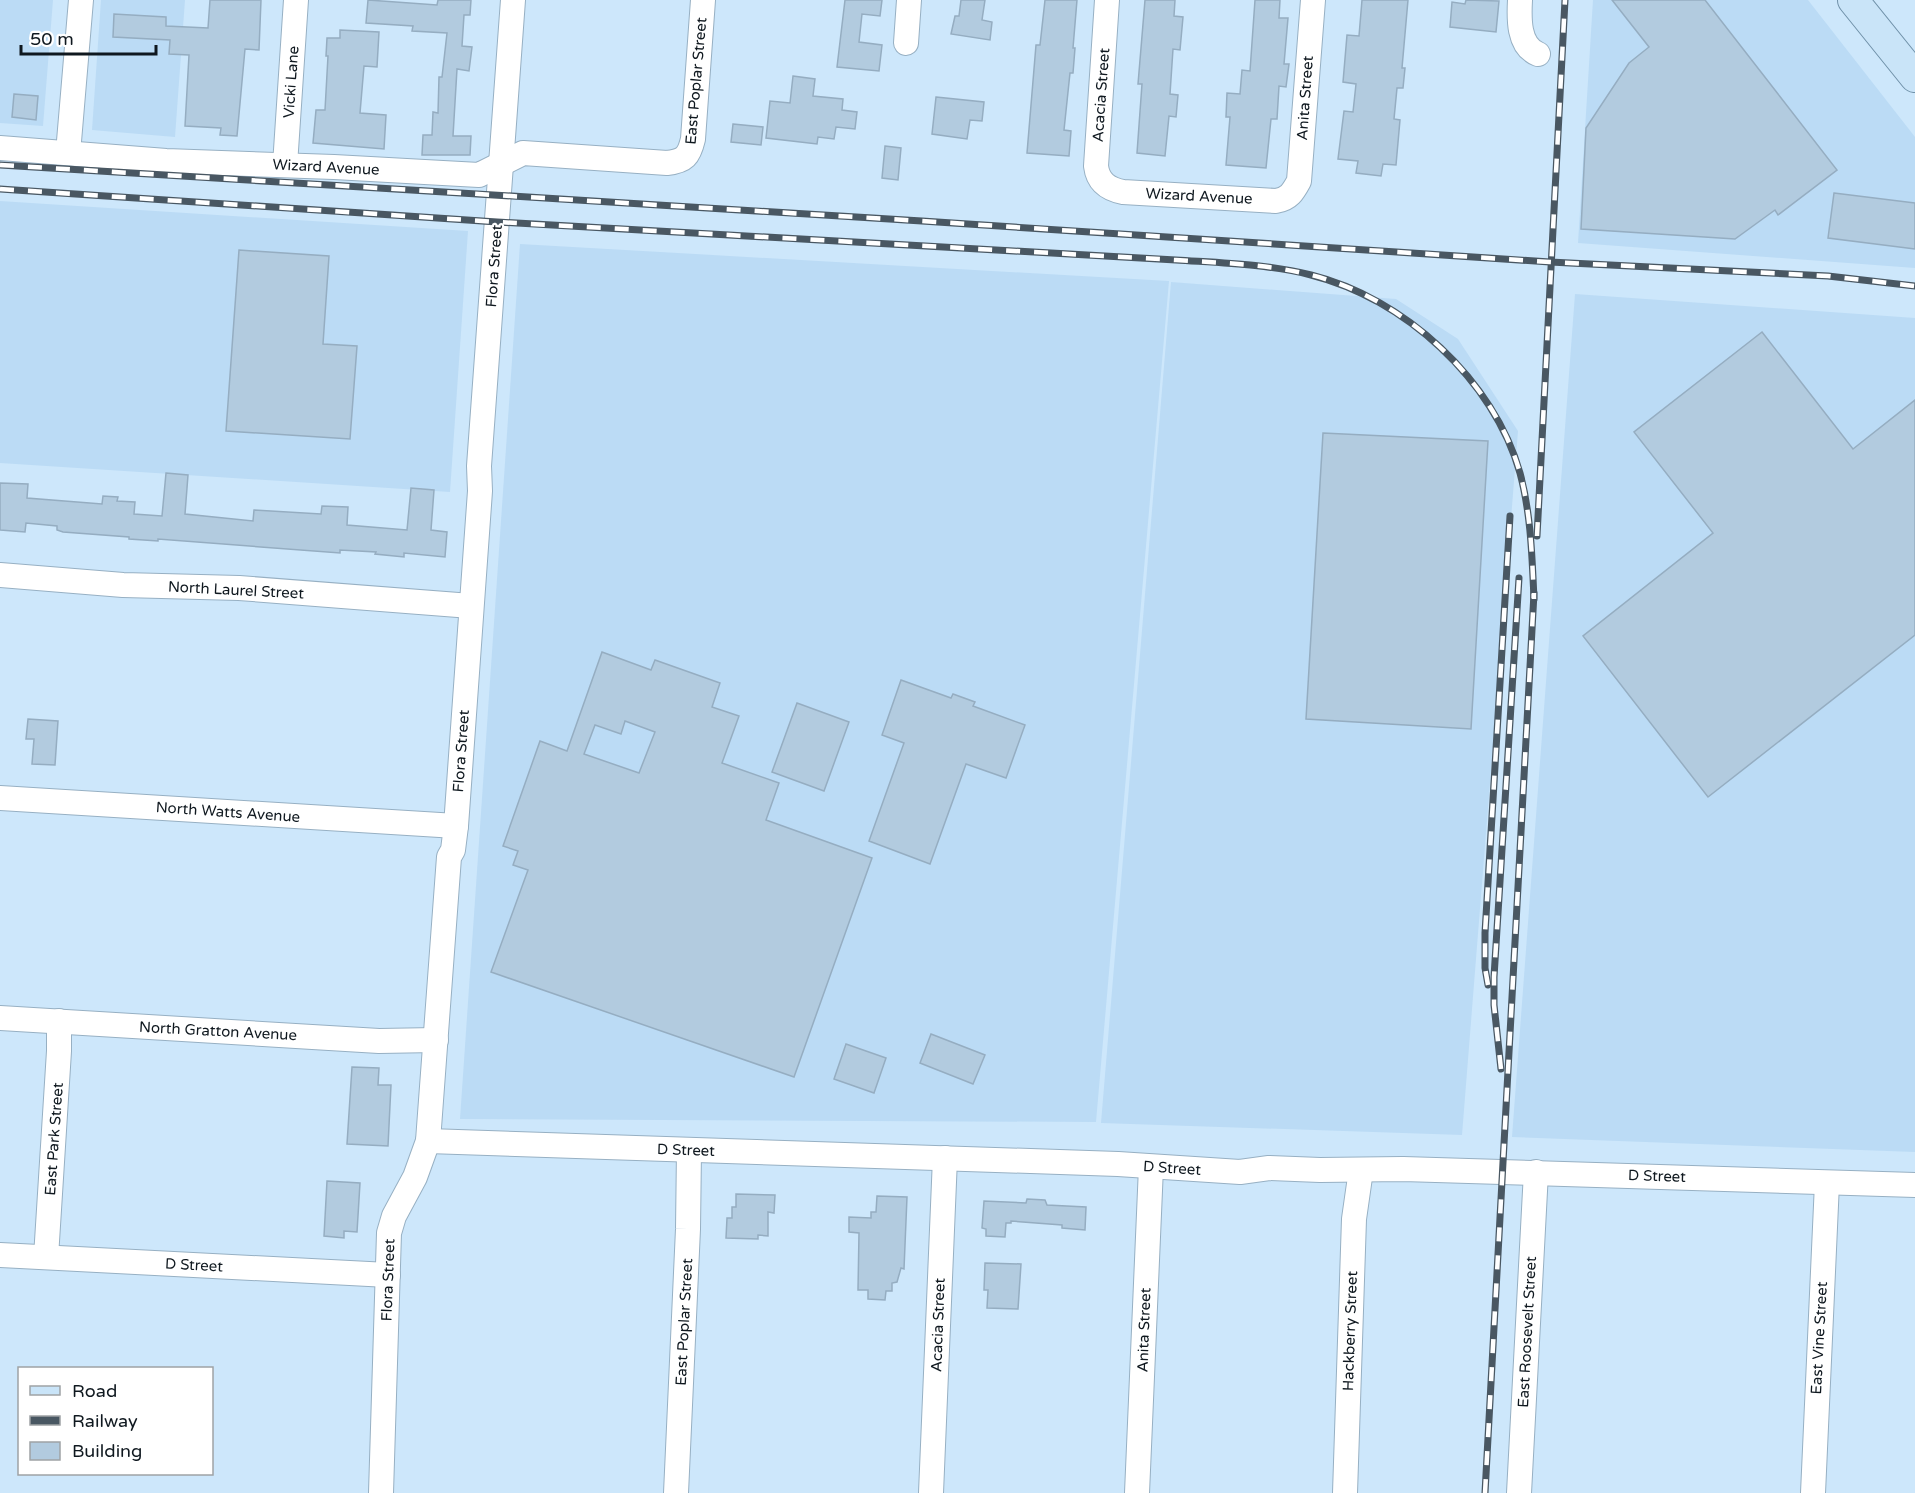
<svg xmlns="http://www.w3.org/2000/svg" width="1915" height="1493" viewBox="0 0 1915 1493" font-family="'Varela Round',sans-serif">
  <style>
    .built { fill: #bbdbf5 }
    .building { fill: #b2cbdf; stroke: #95adc1; stroke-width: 1.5; fill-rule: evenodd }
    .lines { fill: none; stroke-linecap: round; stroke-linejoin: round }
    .minor-casing { stroke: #97b0c3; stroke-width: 26 }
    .major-casing { stroke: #7091a9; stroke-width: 32 }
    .minor { stroke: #fff; stroke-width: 24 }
    .major { stroke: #c9e4f8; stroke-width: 30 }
    .rail-casing { stroke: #495762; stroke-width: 7 }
    .rail { stroke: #fff; stroke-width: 4.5; stroke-dasharray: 14; stroke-linecap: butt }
    .labels { text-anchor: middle; stroke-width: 4.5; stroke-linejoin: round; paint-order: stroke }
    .street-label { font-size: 15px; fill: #0f181f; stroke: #fff }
  </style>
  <rect width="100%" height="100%" fill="#cde7fb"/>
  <g class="built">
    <path d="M0,0H53L43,126L0,123Z"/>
    <path d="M101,0H185L175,137L92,130Z"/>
    <path d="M1593,0H1808L1915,137V268L1578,243Z"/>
    <path d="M0,201L468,231L450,492L0,463Z"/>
    <path d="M520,244L1169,281L1096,1122L460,1119Z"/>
    <path d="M1171,282L1396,299L1458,339L1518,431L1462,1135L1101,1123Z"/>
    <path d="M1575,294L1915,318V1152L1512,1137Z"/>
  </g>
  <g class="building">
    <path d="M210,0H261L259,50L245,49L237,136L220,135L221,128L185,126L189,55L169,54L170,40L113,37L114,14L166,17V26L208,28Z"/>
    <path d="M368,0L437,5L438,0H471L470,15H464L462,46L472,47L469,71L457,69L453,136H471L470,155H422L423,135H432L433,112L438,113L439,77H442L447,33L412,31L413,26L366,23Z"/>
    <path d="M845,0H882L880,16L862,14L859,42L882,45L879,71L837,67Z"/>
    <path d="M961,0H985L982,20L992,22L990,40L951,34L955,16H959Z"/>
    <path d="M1045,0H1077L1073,48H1075L1073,73H1070L1064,130L1071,131L1069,156L1027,153L1036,45H1040Z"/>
    <path d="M1145,0H1175L1174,16L1183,17L1180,50L1173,49L1170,94L1178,95L1176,117L1169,116L1165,156L1137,153L1142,84H1138Z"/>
    <path d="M1255,0H1280L1279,18H1288L1284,64H1289L1286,87L1279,86L1277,119H1271L1266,168L1226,165L1230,117H1226L1227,93L1240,94L1242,70L1250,71Z"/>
    <path d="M1362,0H1408L1402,68H1405L1403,88H1397L1394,119L1400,120L1396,165L1383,164L1381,176L1356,173L1358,161L1338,159L1344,111L1353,112L1356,84L1343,82L1347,35L1359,36Z"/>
    <path d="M1466,0L1499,1L1496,32L1450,27L1452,2L1465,4Z"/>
    <path d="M1612,0H1705L1837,170L1778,215L1775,210L1735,239L1581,229L1586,128L1629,63L1649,47Z"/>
    <path d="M340,30L379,32L377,67L364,66L360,113L386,115L384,149L313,143L316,110H325L328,56H326L327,38H340Z"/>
    <path d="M793,76L815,79L813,96L843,99L842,110L857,112L855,129L836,127L834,139L818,137L817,144L766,138L770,101L790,103Z"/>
    <path d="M14,94L38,96L36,120L12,117Z"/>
    <path d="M936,97L984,102L982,121L970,120L967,139L932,134Z"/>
    <path d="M733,124L763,127L761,145L731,142Z"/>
    <path d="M885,146L901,148L898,180L882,178Z"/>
    <path d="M1834,193L1915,203V249L1828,238Z"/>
    <path d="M239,250L329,256L323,344L357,346L350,439L226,431Z"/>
    <path d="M1762,332L1853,449L1915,400V635L1708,797L1583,636L1713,533L1634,432Z"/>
    <path d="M1323,433L1488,441L1471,729L1306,719Z"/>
    <path d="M166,473L188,475L185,514L253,521L254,510L321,514L322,506L348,507L347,525L407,530L411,488L434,490L431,530L447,532L445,557L404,553V557L375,554L376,552L340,550V553L158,539V541L129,539V537L63,532L57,530V526L26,523L25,532L0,530V483L28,484L27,498L102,504L103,496L118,497L117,501L135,502L134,514L162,516Z"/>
    <path d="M602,652L651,670L655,660L720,683L712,707L739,716L722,763L779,783L766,820L872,858L794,1077L491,972L528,870L513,865L518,851L503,846L540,741L567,751ZM625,721L655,732L639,773L584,754L595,725L621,734Z"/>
    <path d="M901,680L951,698L953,694L975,702L973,706L1025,725L1006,778L966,764L930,864L869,841L904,743L882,735Z"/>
    <path d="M797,703L849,722L824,791L772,772Z"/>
    <path d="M28,719L58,721L55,765L32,764L34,739H26Z"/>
    <path d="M931,1034L985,1055L973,1084L920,1063Z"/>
    <path d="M846,1044L886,1058L874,1093L834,1079Z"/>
    <path d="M352,1067L379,1068L378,1085H391L388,1146L347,1144Z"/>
    <path d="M327,1181L360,1183L357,1232L344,1231V1238L324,1236Z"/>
    <path d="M736,1194L775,1195L774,1213L768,1212V1236L758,1235V1239L726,1238L727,1218H732V1207H736Z"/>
    <path d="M877,1196L907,1197L904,1269L901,1268L897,1282L892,1283V1291H886L885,1300L868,1299V1290H858L859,1233L849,1232V1217L871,1218V1212H876Z"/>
    <path d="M1027,1199L1045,1200L1047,1205L1086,1207L1085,1230L1062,1228V1225L1011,1221V1223H1006L1005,1237L986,1236V1229L982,1228L984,1201L1026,1203Z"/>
    <path d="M985,1263L1021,1264L1018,1309L987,1308L988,1290H984Z"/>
  </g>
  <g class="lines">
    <defs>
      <g id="minor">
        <path d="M1107,0L1096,166C1098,182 1108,189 1123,192L1276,201C1289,199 1293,192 1299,181L1313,0"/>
        <path d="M1520,0C1519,18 1518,46 1538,54"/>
        <path d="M906,43L909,0"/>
        <path d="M0,148L166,161L334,167L479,175L523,153L667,163C685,161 689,156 693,139L703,0"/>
        <path d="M68,153L81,0"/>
        <path d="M285,165L296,0"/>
        <path d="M0,575L123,585L239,588L471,606"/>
        <path d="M0,798L456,826"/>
        <path d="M0,1018L379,1041L436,1040"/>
        <path d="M428,1141L1118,1164L1240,1172L1269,1168L1320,1170L1403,1169L1915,1185"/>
        <path d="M0,1255L388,1275"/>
        <path d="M46,1257L59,1051V1021"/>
        <path d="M381,1493L389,1233L394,1216L415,1177L428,1141L449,857L453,850L456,826L480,491L479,466L513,0"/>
        <path d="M676,1493L688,1229L689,1150"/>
        <path d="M931,1493L945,1158"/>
        <path d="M1137,1493L1151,1167"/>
        <path d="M1345,1493L1354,1219L1361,1170"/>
        <path d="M1519,1493L1536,1172"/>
        <path d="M1813,1493L1827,1183"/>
      </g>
      <path id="major" d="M1853,0L1915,77"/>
    </defs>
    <use href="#minor" class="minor-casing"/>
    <use href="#major" class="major-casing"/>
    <use href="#minor" class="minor"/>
    <use href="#major" class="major"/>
    <defs>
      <g id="rail">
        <path d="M0,165L922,221L1550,262L1828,276L1915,286"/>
        <path d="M0,189L497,222L1176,260C1222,263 1267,264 1311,275C1404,298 1494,380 1520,473C1531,514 1532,557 1534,599"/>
        <path d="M1537,536L1565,0"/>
        <path d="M1488,985L1485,968V933L1510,516"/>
        <path d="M1501,1069L1494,1005V977L1519,578"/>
        <path d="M1485,1493L1534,593"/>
      </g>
    </defs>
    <use href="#rail" class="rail-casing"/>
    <use href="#rail" class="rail"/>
  </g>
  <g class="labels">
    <g class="street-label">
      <text transform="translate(696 81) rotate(-85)" y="5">East Poplar Street</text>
      <text transform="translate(291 82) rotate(-86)" y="5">Vicki Lane</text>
      <text transform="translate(1101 95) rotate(-86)" y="5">Acacia Street</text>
      <text transform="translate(1305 98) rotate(-86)" y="5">Anita Street</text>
      <text transform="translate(326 167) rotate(3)" y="5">Wizard Avenue</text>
      <text transform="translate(1199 196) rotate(3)" y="5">Wizard Avenue</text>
      <text transform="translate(494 266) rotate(-86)" y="5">Flora Street</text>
      <text transform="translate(236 590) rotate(3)" y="5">North Laurel Street</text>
      <text transform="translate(461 751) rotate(-86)" y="5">Flora Street</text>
      <text transform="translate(228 812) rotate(4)" y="5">North Watts Avenue</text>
      <text transform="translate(218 1031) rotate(3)" y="5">North Gratton Avenue</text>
      <text transform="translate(54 1139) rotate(-86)" y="5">East Park Street</text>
      <text transform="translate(686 1150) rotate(2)" y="5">D Street</text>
      <text transform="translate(1172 1168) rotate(4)" y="5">D Street</text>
      <text transform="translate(1657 1176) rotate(2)" y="5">D Street</text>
      <text transform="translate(194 1265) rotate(3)" y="5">D Street</text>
      <text transform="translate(388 1280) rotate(-88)" y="5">Flora Street</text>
      <text transform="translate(684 1322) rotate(-87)" y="5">East Poplar Street</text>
      <text transform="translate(938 1325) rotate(-88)" y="5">Acacia Street</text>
      <text transform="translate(1144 1330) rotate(-88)" y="5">Anita Street</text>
      <text transform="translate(1350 1331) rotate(-88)" y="5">Hackberry Street</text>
      <text transform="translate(1527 1332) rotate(-87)" y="5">East Roosevelt Street</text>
      <text transform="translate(1819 1338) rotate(-87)" y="5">East Vine Street</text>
    </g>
  </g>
  <rect x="18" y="1367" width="195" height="108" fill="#ffffff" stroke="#9fa3a5" stroke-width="1.5"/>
  <rect x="30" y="1386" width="30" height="9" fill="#c9e4f8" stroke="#9fa3a5" stroke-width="1.5"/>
  <text x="72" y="1397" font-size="18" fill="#0f181f">Road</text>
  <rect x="30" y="1416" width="30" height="9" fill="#495762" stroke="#9fa3a5" stroke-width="1.5"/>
  <text x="72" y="1427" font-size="18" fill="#0f181f">Railway</text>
  <rect x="30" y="1442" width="30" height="18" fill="#b2cbdf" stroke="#9fa3a5" stroke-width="1.5"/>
  <text x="72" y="1457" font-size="18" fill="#0f181f">Building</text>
  <path d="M21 45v9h135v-9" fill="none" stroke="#0f181f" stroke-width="3"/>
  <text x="30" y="45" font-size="18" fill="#0f181f" stroke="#ffffff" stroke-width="4.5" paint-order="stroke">50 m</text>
</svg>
